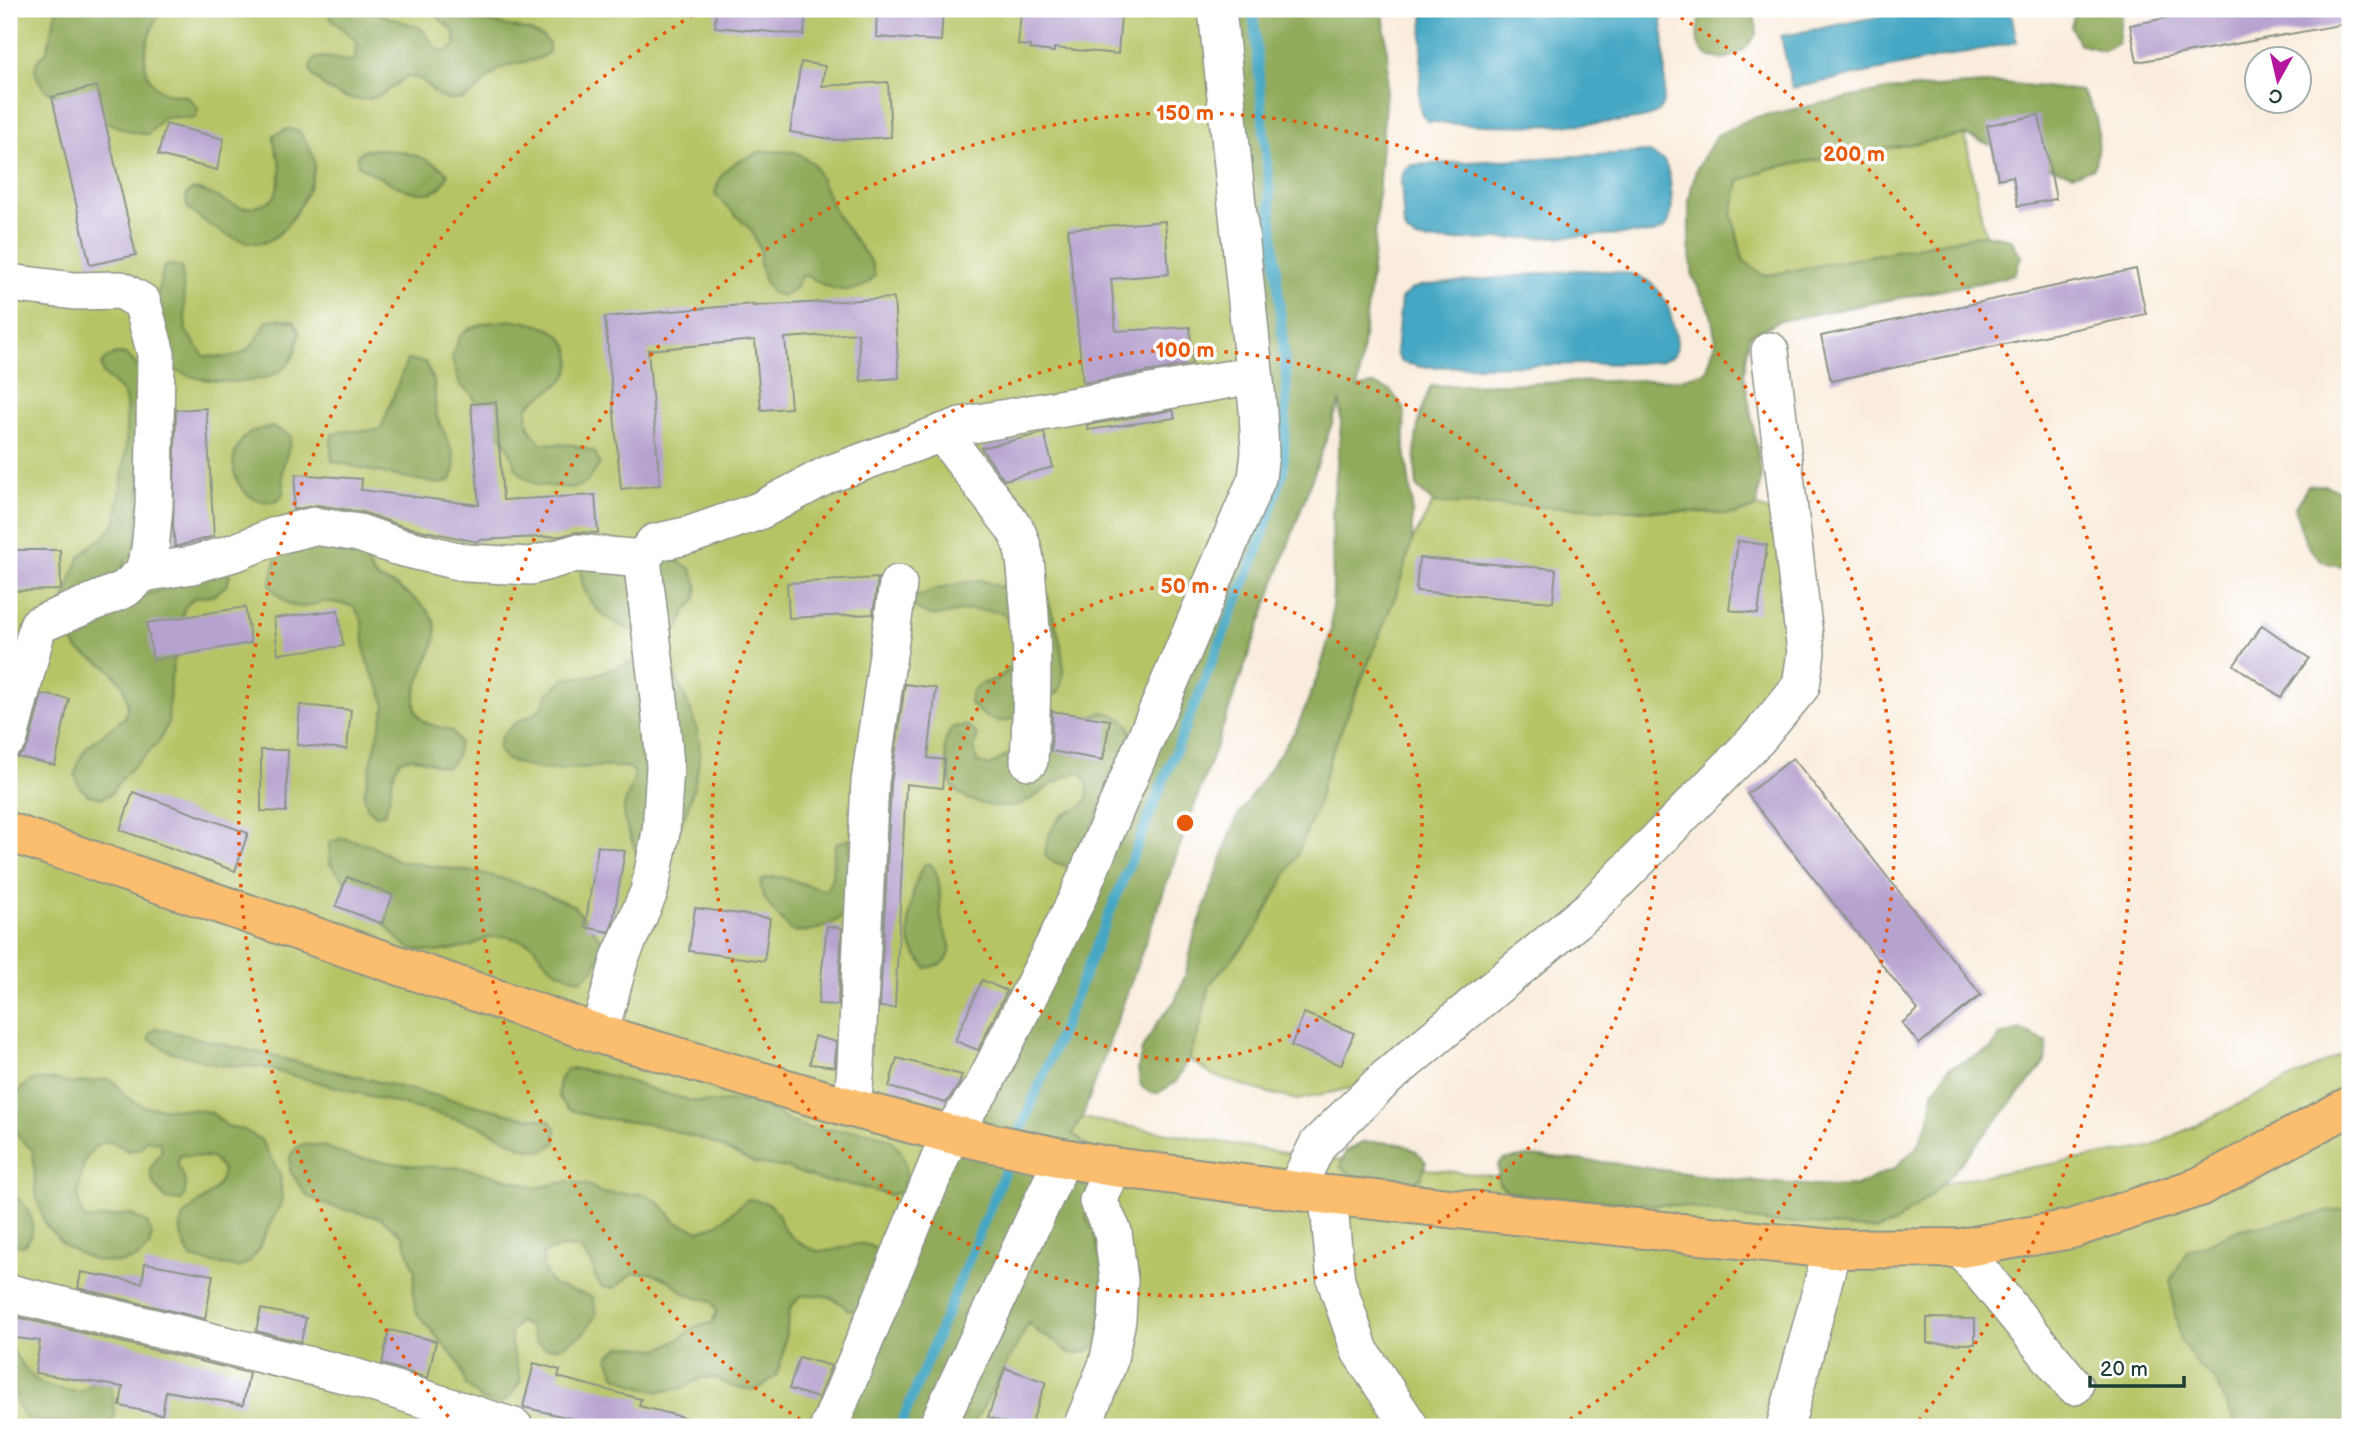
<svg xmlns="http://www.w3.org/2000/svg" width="2359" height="1436" viewBox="0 0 2359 1436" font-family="'Balsamiq Sans',sans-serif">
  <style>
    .green { fill: #b7c466; stroke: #6b804d; stroke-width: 2 }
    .forest { fill: #91aa5b; stroke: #587448; stroke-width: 2 }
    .water { fill: #45a7c4; stroke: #32727c; stroke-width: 2 }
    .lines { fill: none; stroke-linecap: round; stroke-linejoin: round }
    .stream { stroke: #45a7c4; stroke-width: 10 }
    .building { fill: #b6a2cf }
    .minor-casing { stroke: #8c9488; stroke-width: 40 }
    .major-casing { stroke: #8c9488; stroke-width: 42 }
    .minor { stroke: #fff; stroke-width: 37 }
    .major { stroke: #fbbd6e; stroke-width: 38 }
    .ring { fill: none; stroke: #e8590c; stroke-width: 3.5; stroke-dasharray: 3.5 7 }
    .centre { fill: #e8590c; stroke: #fff; stroke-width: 3.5 }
    .ring-label { font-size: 21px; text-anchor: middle; font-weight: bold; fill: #e8590c; stroke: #fff; stroke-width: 7; stroke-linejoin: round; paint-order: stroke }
  </style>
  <rect width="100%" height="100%" fill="#fff"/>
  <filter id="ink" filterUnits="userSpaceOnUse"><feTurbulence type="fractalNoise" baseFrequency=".0143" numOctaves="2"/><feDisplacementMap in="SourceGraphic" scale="14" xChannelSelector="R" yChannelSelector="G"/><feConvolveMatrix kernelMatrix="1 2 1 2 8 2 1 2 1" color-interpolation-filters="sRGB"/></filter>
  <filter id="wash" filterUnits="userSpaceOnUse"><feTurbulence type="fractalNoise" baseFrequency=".00686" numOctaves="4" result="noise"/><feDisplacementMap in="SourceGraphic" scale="28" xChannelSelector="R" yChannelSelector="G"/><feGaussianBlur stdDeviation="1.57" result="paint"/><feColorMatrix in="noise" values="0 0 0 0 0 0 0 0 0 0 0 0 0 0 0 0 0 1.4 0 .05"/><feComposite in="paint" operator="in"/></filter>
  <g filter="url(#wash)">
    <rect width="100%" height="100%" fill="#f9ecdc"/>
    <g class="green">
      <path d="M9,9H1217L1258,410L1072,1134L1082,1118L1295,1155L1859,1215L1957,1180L2151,1147L2350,1050V1427H9Z"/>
      <path d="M1965,135L1985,234L1764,276L1743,260L1732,214L1739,181L1771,168Z"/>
      <path d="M1433,503L1697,512L1734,515L1757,507L1782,515L1795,685L1624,874L1374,1083L1297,1100L1258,1090L1212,1075L1189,1059L1201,1024L1209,985L1224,967L1316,808L1331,755L1397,592L1412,541Z"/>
    </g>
    <g class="forest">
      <path d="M59,9H162C148,32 133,71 160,90C166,95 179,95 187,96L198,109L195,118L164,117L148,134C123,136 70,102 46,90L39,81L35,70L38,60L47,51L56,12Z"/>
      <path d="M331,9H364L421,28L437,49L446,52L456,45L454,31L428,9H443L448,13L530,31L543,37L549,44V52C535,64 520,60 504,67C488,73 479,95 462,99C430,105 432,78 412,77C401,77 399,83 390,89C367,107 338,100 318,81C309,73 309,69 314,59C329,53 340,64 355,60L356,41L330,18Z"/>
      <path d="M1217,9H1383L1388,62L1374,250L1358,388L1372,384L1390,390L1404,408L1405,450L1412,502V541L1397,592L1331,755L1316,808L1298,853L1254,934L1209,985L1201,1024L1189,1059L1176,1082L1158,1093L1149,1092L1141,1086L1138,1069L1142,1049L1158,1022L1175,1001L1186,973L1194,937L1237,817L1297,728L1320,670L1331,631L1333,588L1332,515L1341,425L1340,401L1082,1118L1072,1133L1113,1167L1086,1218L1094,1231L1104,1273L1100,1339L1090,1350L1076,1354L1067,1352L1057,1342L1041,1335L1029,1323L972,1427H829L1257,478Z"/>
      <path d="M1700,9H1743L1755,19L1757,33C1752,41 1747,48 1739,53C1725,62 1702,61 1698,42C1696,31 1700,20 1700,9Z"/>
      <path d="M2081,9H2119L2122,11L2118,43L2104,51L2079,44L2071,27L2075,12Z"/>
      <path d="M2003,83L2081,91C2101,115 2101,137 2094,168L2073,175L1964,135L1771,168L1739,181L1732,214L1743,260L1764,276L1985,234L2011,239L2021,256L2015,274L1989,281L1779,321L1749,336L1744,374L1761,472L1757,507L1734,515L1697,512L1433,503L1417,487C1413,451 1415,419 1431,386L1680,379L1706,372L1716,341L1710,310L1693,278L1689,244V199L1696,170L1717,135L1752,118L1886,90Z"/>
      <path d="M287,129L299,131C306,141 317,157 314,170C311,192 283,244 258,243C230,242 207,224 187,207L186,195L193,189C228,194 234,222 274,198C278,187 282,175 280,163C277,152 273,147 274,135Z"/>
      <path d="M374,149C400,150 428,156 448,173C436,217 381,177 358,165L357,156L362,151Z"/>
      <path d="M762,151L795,152L814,164L836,214L871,262L875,276C861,293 841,293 822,284C814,280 810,275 801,276L795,288L783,296L772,293L764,279L760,265V249L751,230L715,195C720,164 737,162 762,151Z"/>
      <path d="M174,265L182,268L186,331L204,356C243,360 248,355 267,321L277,319L294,321L300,333C297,346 295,359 284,368C260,388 199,384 174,369L157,297L164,266Z"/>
      <path d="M514,320C539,324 570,329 571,360C571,367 568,374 563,380C553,390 539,396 528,406C525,423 529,431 541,443L573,445L595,452L600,464L585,484L574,488L538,485L524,477L516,468L509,448L471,394L460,385L452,359L459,337L469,329L486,323Z"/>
      <path d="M116,354L127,355L148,377L135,553L125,561L122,579L138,596C146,594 154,593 161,590C178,583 211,564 230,574L227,585L214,595L194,598L184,608L170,683L168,723L159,742L122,778L110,795L102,798L88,795L79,787L75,775L79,760L87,747L125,717L128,703L123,685L109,668L79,651L64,630L62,606L79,558L92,545L103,538L115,523L118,507L126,451V403L123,392L103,374L101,364L107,358Z"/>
      <path d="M407,360L425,362L434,382L436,415L453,453L455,469L451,480L440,484L377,472L332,461L331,448L332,434C349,429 364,433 381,429Z"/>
      <path d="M273,427L291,436C290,450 282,461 282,475C282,488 288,488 278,501C236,509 217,455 251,432C256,429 266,428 273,427Z"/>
      <path d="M2324,485L2350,495V565C2312,571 2302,537 2295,507L2308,486Z"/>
      <path d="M302,540L360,547C364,556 370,573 378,579C384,582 392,583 398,587C412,598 434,609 436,629C438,655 399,697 422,720C429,726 444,728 452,731L459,742L456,757L448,767C428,766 422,753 400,760C388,780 393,796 384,814L376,815L367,807L364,794L385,707L381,690L370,669L365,651L362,620L354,607C344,604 335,602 325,602C319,602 314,605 308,606C290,610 280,599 270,585L276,558Z"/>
      <path d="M615,540L676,560L691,569L698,587L695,601L686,610L680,627L672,635C624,636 579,614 580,561Z"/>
      <path d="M981,580L1000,587L1013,581L1044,589C1054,617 1072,666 1058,693C1023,703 1009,745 970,703C971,699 970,695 972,692C976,683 988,683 996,679C1025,664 1019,636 1003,613C991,611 980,609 969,610C947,611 936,623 915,608L914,599C929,590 964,581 981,580Z"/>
      <path d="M642,658L673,670C682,692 696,717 699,742C702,769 687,812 676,838L644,856L636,852L624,820V806L635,775L630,768C604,764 579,769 553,770C536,770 520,765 505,759L498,748L502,735L517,722L534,714L544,704L547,694L565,679L594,675Z"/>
      <path d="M1103,712C1116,714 1121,717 1130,727V740L1077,861L1069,867L1051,861L1045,855C1046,842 1051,828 1060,818C1066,812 1073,811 1080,807C1092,799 1089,780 1080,772C1051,778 1037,802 1013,806C995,809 960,802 951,783C948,778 948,768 947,762C944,747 943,740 953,727L968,726L978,735L974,748L977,762L989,766L1023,746Z"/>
      <path d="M342,838L368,844L399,861L482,873L521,884L574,906L602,940V950L594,969L582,980C554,973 548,967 532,944L509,937H490L467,947L436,952L411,949L398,939L330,864L329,843Z"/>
      <path d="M850,839L851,910C834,925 814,934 791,931C781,917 758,900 761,881C782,869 804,888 826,890C838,873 828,861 837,843Z"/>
      <path d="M925,864H931C945,883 937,902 942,923C944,934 954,944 949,955C946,965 935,966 926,968C921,961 914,954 911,945C905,927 913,878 925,864Z"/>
      <path d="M156,1028L524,1117L548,1120L556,1128V1143L543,1151L524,1148L478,1125L261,1067L219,1065L169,1051L149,1039L150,1034Z"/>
      <path d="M2020,1030L2047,1042L2046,1062L1947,1179L1931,1195L1894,1224L1876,1230L1802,1223H1770L1682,1206L1532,1197L1508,1191L1499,1184L1498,1166L1503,1160L1528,1156L1612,1163L1727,1179L1829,1187L1856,1186L1895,1168L1916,1148L1930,1118L1933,1092L1949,1068L1991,1049L1999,1036Z"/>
      <path d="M567,1069C605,1068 655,1094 695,1101C714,1105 734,1098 753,1103C771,1106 784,1121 801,1126C828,1135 866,1124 890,1140C906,1152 911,1174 900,1192L889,1195L857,1186L823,1181L786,1168L754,1163L711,1142L654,1125L593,1117L568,1109L559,1098V1080Z"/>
      <path d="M108,1079L116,1084L126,1097L145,1107L199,1110L212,1113L227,1126L244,1130L261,1140L280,1174L282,1201L262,1240L258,1251L249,1262L238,1268L191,1258C157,1199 217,1213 223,1170L212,1158L181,1155L177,1163C183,1177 191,1187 181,1201L166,1199L153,1183L150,1169L162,1150L160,1142L146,1140L140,1149L127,1151C84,1114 68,1202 86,1220L130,1214L147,1223L152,1234L149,1247L137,1258L121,1263L93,1260L65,1246L45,1224L36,1194L33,1151L18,1136L11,1114L16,1093L32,1080H57L70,1084Z"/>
      <path d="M1364,1142C1390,1143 1409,1139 1426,1162L1421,1178C1402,1188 1356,1180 1340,1167L1346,1151Z"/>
      <path d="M303,1144L323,1146L351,1157L415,1166L464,1168L516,1181L536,1188L569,1181L590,1186L602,1193L645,1194L663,1206L676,1222L700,1231L718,1224L748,1199C759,1200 770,1202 777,1212C780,1216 780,1222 783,1227C791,1238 806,1249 819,1251C844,1254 857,1232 881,1253L863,1310H848C832,1294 822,1294 800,1296L790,1308L782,1359L776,1376L756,1390L733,1387L718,1379L703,1377L682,1388L658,1392L635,1385L615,1375L608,1357L621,1346L660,1349L680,1339L696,1326L712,1323L717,1311L711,1301L687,1295L670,1281L652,1273H634L614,1288L602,1287L595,1277L592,1263L579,1248L561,1247L543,1254V1269L553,1285L593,1297L596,1315L583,1334L560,1347L546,1348L536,1342L529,1326L519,1322L511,1332V1345L521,1380L510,1397L499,1404L482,1400L466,1385L459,1363L416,1312L413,1293L415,1272L403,1236L381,1218L330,1206L307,1196L290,1171V1157L296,1148Z"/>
      <path d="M9,1193C29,1202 42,1230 23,1246L9,1244Z"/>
      <path d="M2343,1209H2350V1427H2237L2215,1380L2198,1365L2181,1340L2174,1310L2171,1281L2186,1252L2241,1229Z"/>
      <path d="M9,1349L13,1351C33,1384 42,1387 80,1392L89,1386L95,1375L111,1382L115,1417L107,1425L96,1427L28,1420L17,1405L16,1394L9,1389Z"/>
      <path d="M216,1415L233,1418L240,1427H176L191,1418Z"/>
    </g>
    <g class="water">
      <path d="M1424,9H1660C1663,26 1669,97 1660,110C1646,130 1457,127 1427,121L1421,113L1419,100Z"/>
      <path d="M1917,9H2010L2017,42L1792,88L1781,36Z"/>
      <path d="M1648,152L1664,161C1671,174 1677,217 1664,228C1663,230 1655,232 1653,233L1446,241C1431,240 1412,244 1404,228L1401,180L1405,169L1412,165Z"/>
      <path d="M1577,270C1626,272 1661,267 1673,325C1676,336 1680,346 1673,356L1660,361L1642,363L1422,367L1401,362L1396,353L1401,299L1410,290L1420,286Z"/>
    </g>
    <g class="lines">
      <g class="stream">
        <path d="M1016,1142L1257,552L1283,471L1287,386L1253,9"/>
        <path d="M900,1427L1011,1156"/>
      </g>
    </g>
    <g id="blocks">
      <g class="building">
        <path d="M716,9H806L804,35L715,27Z"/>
        <path d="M877,9H943L941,41L876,37Z"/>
        <path d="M2214,9H2350V23L2137,62L2130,25Z"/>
        <path d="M1021,12L1086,18L1087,12L1121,15L1118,54L1054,48V52L1030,49V46L1018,45Z"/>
        <path d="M801,62L825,66L822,86L888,82L891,137L837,140L790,132Z"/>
        <path d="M97,86L136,255L90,265L52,97Z"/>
        <path d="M2039,115L2056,199L2018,206L2013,176L1998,179L1987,125Z"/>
        <path d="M166,124L224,139L217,170L158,155Z"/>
        <path d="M1165,221L1169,274L1111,279L1116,331L1190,327L1192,364L1083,383L1068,229Z"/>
        <path d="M2136,269L2146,314L1831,381L1821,336Z"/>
        <path d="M894,298L899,378L861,381L858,333L785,338L791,408L761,410L755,340L648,350L660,485L621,489L605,317L753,304V306Z"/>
        <path d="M496,402L503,500L595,495L598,533L577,532L561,536L479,540L477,542L402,526L362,512L317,505L293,510L296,474L362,479L361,490L479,505L471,404Z"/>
        <path d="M206,408L214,536L175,547L173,526L176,410Z"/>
        <path d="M1173,410L1175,418L1088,430L1087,425Z"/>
        <path d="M1044,433L1053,467L1004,480L981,448Z"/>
        <path d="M1738,541L1767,545L1758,614L1729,610Z"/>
        <path d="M9,550H60L61,590L9,591Z"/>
        <path d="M1419,558L1556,569L1553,602L1416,591Z"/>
        <path d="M878,578L873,614L789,618L787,583Z"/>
        <path d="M245,607L251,643L153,660L147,623Z"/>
        <path d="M338,610L343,646L278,654L274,618Z"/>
        <path d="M2262,625L2309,658L2281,697L2234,665Z"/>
        <path d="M905,684L936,688L928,758L945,760L942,788L906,784L895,1008L880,1007L891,784Z"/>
        <path d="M42,694L69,699L55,765L17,757L24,752L29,743Z"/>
        <path d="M300,705L351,710L347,749L297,745Z"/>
        <path d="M1052,711L1110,720L1103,760L1051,751Z"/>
        <path d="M261,750H288L286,812L261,811Z"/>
        <path d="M1793,758L1981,995L1919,1044L1902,1023L1918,1010L1747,794Z"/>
        <path d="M133,792L248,833L235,871L120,830Z"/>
        <path d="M598,846L625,851L613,922L609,932L585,927Z"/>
        <path d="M347,877L393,895L382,924L336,906Z"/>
        <path d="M695,908L770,918L764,961L689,951Z"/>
        <path d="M827,926L842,928L838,1005L818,1004Z"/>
        <path d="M982,980L1007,991L978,1050L955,1041Z"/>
        <path d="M1304,1013L1354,1033L1341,1065L1291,1046Z"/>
        <path d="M814,1036L836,1042L835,1067L810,1064Z"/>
        <path d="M897,1058L962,1075L959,1084L946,1103L889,1087Z"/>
        <path d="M145,1263L213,1275L205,1319L78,1288L81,1272L142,1283Z"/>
        <path d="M261,1309L306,1318L301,1342L256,1331Z"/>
        <path d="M9,1315L249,1373L243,1405L166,1391L162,1415L120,1406L123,1387L35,1373L40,1341L9,1337Z"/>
        <path d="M1927,1318L1975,1319V1344L1927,1343Z"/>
        <path d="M389,1330L436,1341L428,1378L382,1364Z"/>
        <path d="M799,1357L831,1366L818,1398L789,1389Z"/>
        <path d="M534,1363L560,1370L558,1377L641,1399L639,1406L687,1418L686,1427H608L523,1407Z"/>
        <path d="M1005,1368L1046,1382L1030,1427H1017L988,1417Z"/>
      </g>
    </g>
  </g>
  <g filter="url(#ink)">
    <use href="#blocks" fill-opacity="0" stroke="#8c9488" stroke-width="2"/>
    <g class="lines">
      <defs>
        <g id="minor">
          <path d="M9,283L75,291L121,290L142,302L156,354L154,506L150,550L143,573L125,589L38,625L9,738"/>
          <path d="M942,433L1015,529C1026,549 1026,569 1028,592C1034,649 1032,704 1029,761"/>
          <path d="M143,573L192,565L236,552L278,535L314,526L359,533L396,546L466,563L531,566L576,553L642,559"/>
          <path d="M599,1034L620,958L649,892L661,832L665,766L660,707L642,559L654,543L690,535L759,511L827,475L961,426L1254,375"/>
          <path d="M852,1108L856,1066L870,782L898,584"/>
          <path d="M1295,1191L1318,1144L1385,1079L1591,908L1759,737L1801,686L1806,652L1770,351"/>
          <path d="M1328,1195L1336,1281L1360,1351L1410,1427"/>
          <path d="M1961,1248L2074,1386"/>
          <path d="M9,1293L344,1374L514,1427"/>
          <path d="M829,1427L950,1134L983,1087L1077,899L1257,478L1260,453L1258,410L1217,9"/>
          <path d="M937,1427L1063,1158"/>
          <path d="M1082,1427L1108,1363L1117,1320L1119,1281L1113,1232L1098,1201L1113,1167"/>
          <path d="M1785,1427L1832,1249"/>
        </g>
        <path id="major" d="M9,832L599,1034L852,1108L950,1134L1063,1158L1113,1167L1328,1195L1832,1249L1961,1248L2071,1229L2199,1187L2350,1106"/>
      </defs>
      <use href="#minor" class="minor-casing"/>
      <use href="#major" class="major-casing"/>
      <use href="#minor" class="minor"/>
      <use href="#major" class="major"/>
    </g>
  </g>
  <g class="ring">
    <circle cx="1185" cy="823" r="237"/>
    <circle cx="1185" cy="823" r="473"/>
    <path d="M809 1425A710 710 0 1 1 1561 1425"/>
    <path d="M455 1425A946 946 0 0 1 698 12M1672 12A946 946 0 0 1 1915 1425"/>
  </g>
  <circle cx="1185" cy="823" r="10" class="centre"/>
  <g class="ring-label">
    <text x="1185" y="120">150 m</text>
    <text x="1854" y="161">200 m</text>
    <text x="1185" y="357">100 m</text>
    <text x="1185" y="593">50 m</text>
  </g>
  <rect width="2359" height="1436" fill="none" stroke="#fff" stroke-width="35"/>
  <g transform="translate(2278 80) rotate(188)"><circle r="33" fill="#ffffff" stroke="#a5b1ae" stroke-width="2"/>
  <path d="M0-5L12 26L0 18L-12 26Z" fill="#b5179e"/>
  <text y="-10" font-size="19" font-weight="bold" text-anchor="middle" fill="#1f3d34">С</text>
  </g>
  <path d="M2090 1376v10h94v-10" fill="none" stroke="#1f3d34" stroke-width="3.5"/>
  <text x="2100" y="1376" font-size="21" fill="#1f3d34" stroke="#ffffff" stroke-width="5" paint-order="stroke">20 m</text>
</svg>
